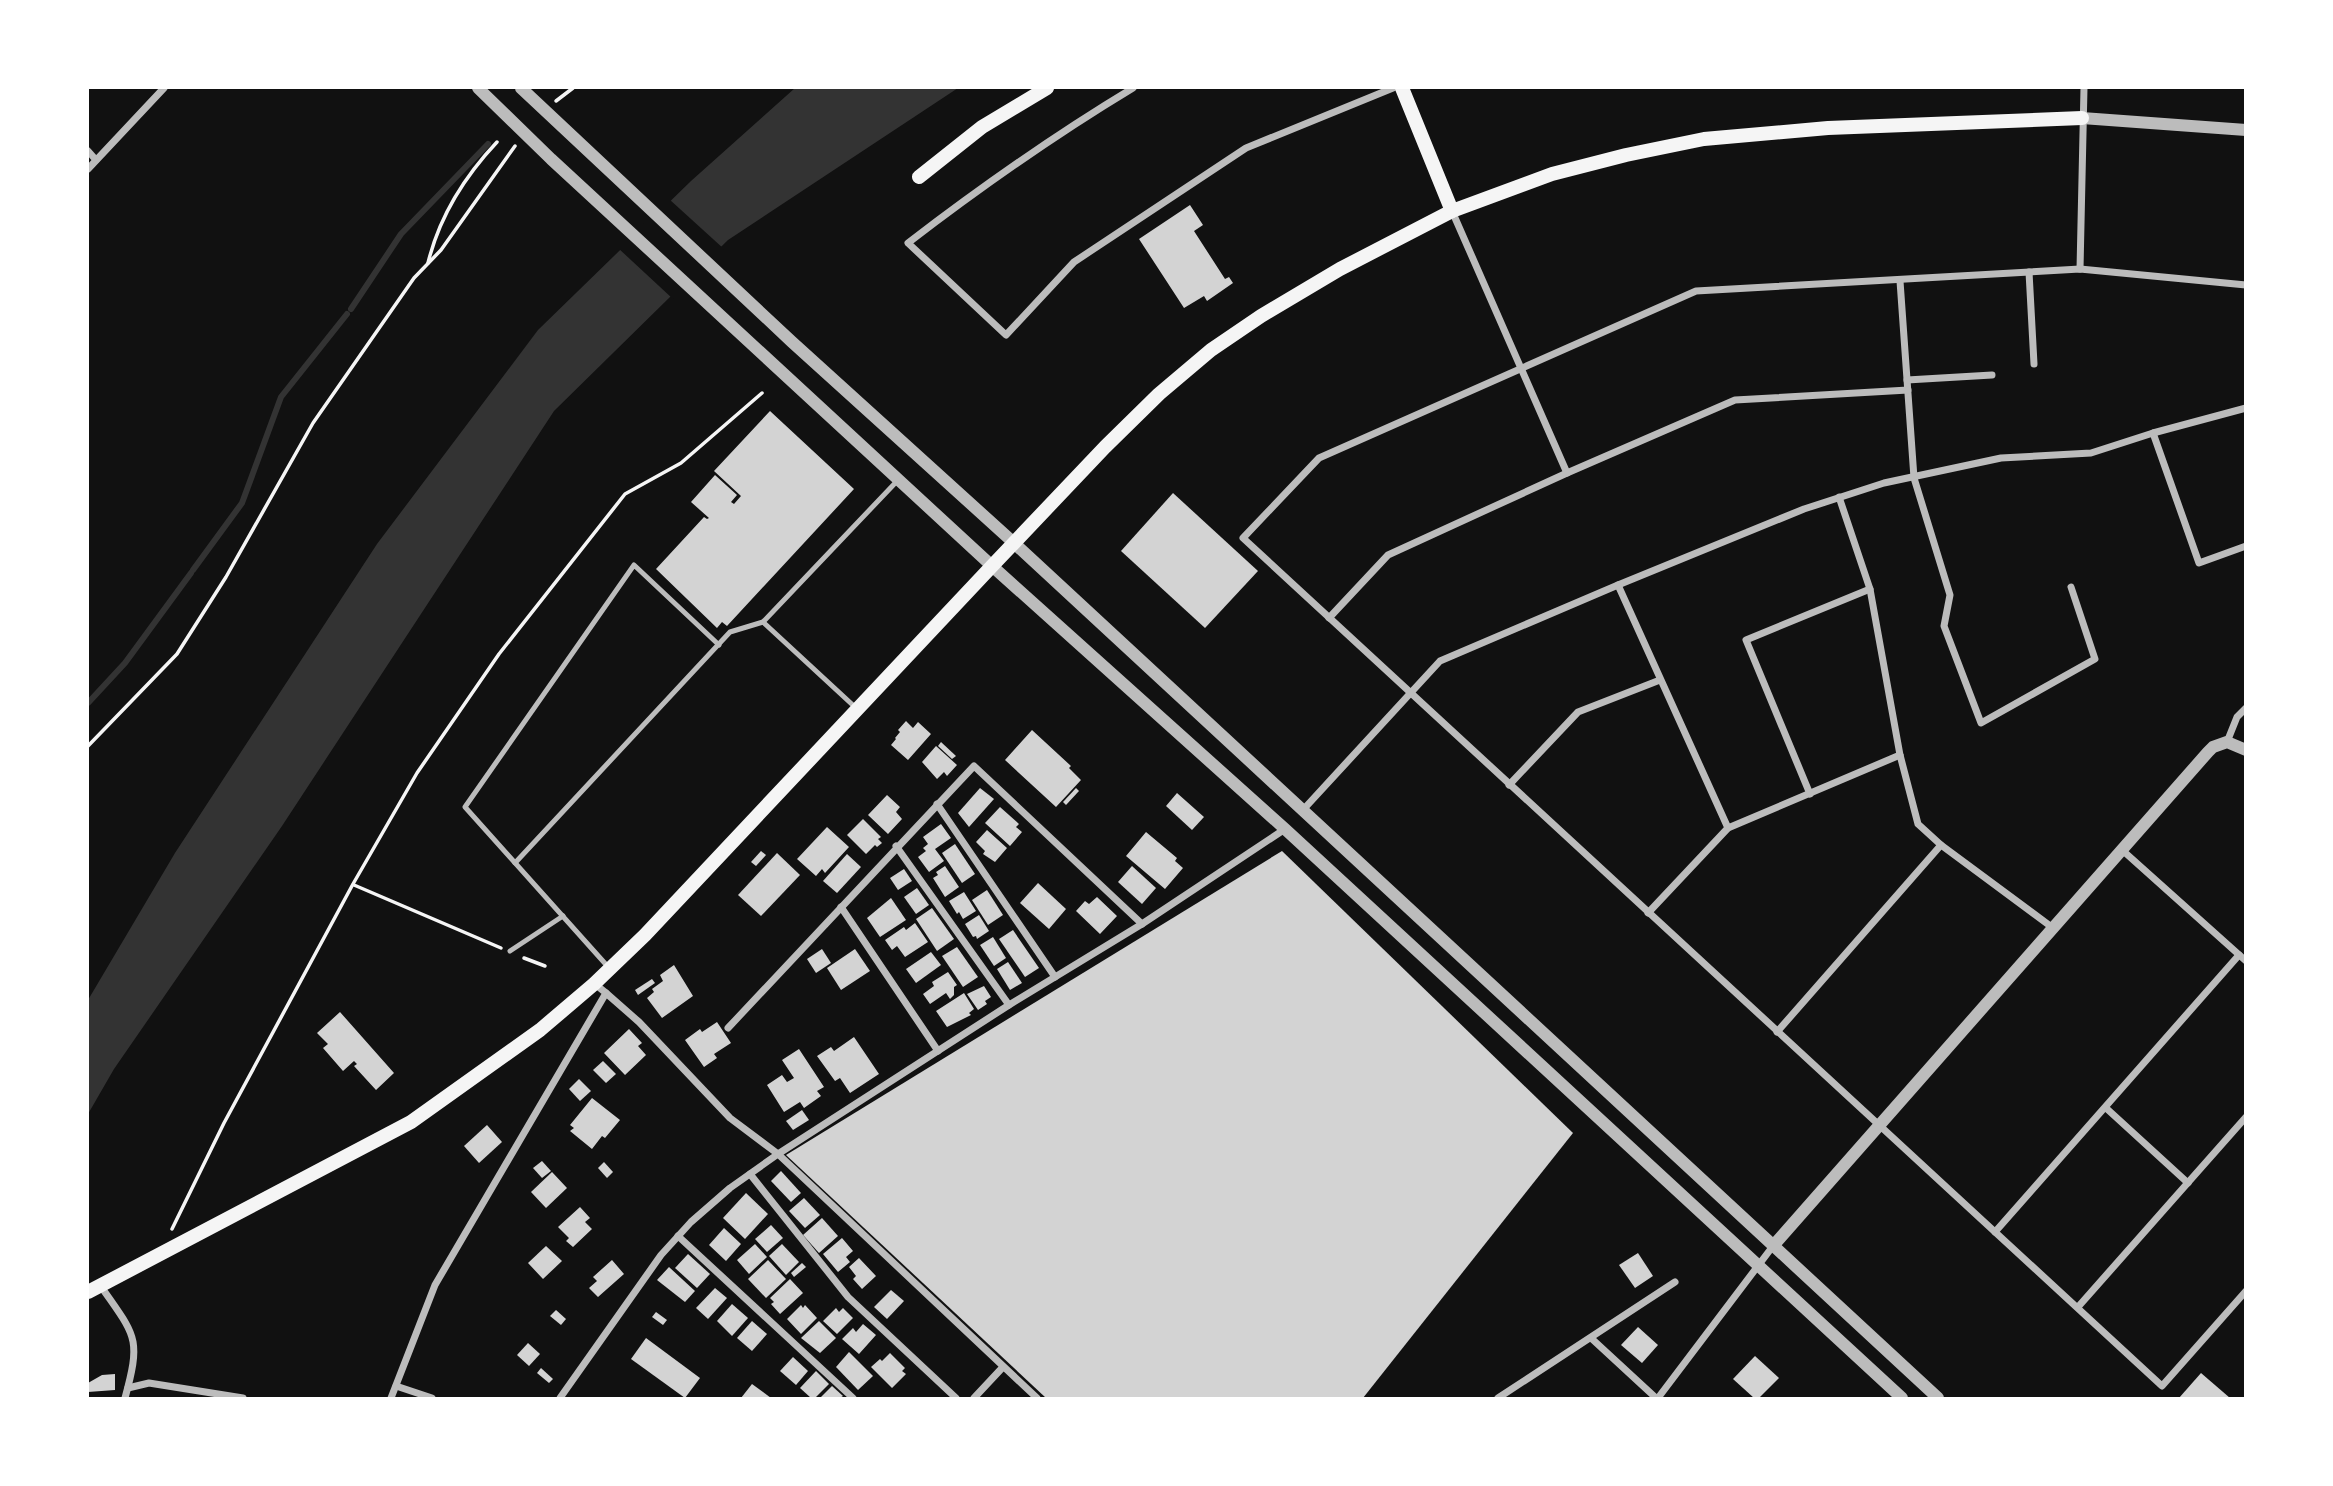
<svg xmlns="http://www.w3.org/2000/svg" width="2333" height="1486" viewBox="0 0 2333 1486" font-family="Spectral,serif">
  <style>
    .water { fill: #333 }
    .pier { fill: #111 }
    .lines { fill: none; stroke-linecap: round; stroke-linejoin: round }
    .stream { stroke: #333; stroke-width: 6 }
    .building { fill: #d3d3d3 }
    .path { stroke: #f5f5f5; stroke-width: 3.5 }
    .service { stroke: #bcbcbc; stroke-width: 5 }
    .minor { stroke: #bcbcbc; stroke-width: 7 }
    .tertiary { stroke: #bcbcbc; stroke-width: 12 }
    .secondary { stroke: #f5f5f5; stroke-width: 14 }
  </style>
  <rect width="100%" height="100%" fill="#111"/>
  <path class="water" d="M795,88H958L728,240L554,411L282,826L114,1069L88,1114V1000L175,853L377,544L538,330L691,181Z"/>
  <path class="pier" d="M669,199L724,249L673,299L618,248Z"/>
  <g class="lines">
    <g class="stream">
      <path d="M351,309L401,234L488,144"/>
      <path d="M193,570L242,503L281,397L347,314"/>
      <path d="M88,703L125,663L191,573"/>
    </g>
  </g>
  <g class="building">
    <path d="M1190,205L1203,225L1194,231L1225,279L1229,277L1233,283L1207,301L1204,296L1184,308L1139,239Z"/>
    <path d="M770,411L854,489L727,626L722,622L717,628L656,569L704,517L707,519L709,518L691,502L715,475L737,495L731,502L734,504L741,496L714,471Z"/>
    <path d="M1173,493L1258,571L1205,628L1121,551Z"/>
    <path d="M906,721L913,728L918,722L931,734L908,760L891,745L896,739L895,738L900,732L898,730Z"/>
    <path d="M1032,730L1071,766L1069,768L1081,780L1056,807L1005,760Z"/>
    <path d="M941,742L956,756L952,759L938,746Z"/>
    <path d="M936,746L957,765L947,776L944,772L937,779L922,762Z"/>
    <path d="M980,788L994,799L969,827L958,813Z"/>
    <path d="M1076,788L1079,791L1066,805L1063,802Z"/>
    <path d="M1177,793L1204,817L1192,830L1166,806Z"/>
    <path d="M887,795L900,807L896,812L902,819L888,834L868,815Z"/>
    <path d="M1000,807L1019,824L1016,827L1022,832L1010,846L985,823Z"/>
    <path d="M863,819L881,837L878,839L882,843L877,847L875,845L866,854L847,835Z"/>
    <path d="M941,824L951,838L935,849L944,861L929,872L918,857L926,851L923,848L928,844L923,837Z"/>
    <path d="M827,827L849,847L825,873L822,869L816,876L797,859Z"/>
    <path d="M987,830L1007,848L995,862L983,854L985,851L976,842Z"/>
    <path d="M1146,832L1177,858L1175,861L1183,868L1165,889L1126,856Z"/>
    <path d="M955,844L975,874L962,883L942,853Z"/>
    <path d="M761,851L766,855L756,866L751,862Z"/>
    <path d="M1282,851L1573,1133L1363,1398H1046L786,1155Z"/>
    <path d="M777,853L800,875L761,916L738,895Z"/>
    <path d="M847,854L861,867L837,893L823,881Z"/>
    <path d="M945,866L959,887L945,897L933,878L938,875L936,872Z"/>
    <path d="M1132,866L1156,888L1142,904L1118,882Z"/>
    <path d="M904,869L912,881L898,890L890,878Z"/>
    <path d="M1038,883L1066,909L1049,929L1020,903Z"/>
    <path d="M917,888L929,905L916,914L904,897Z"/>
    <path d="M987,890L1003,915L988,925L972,900Z"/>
    <path d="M964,892L976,911L963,919L959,912L957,914L949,901Z"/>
    <path d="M1097,897L1117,916L1100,934L1076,911L1085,901L1089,904Z"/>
    <path d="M891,898L906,920L880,937L867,918Z"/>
    <path d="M932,908L954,939L937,951L916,919Z"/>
    <path d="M979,915L989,931L977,939L976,936L973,937L965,924Z"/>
    <path d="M915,923L928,942L905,957L897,946L892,950L885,940L904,927L906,930Z"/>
    <path d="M1013,930L1039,968L1025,977L999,939Z"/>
    <path d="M993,937L1006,958L994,966L980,945Z"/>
    <path d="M957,947L978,977L963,987L942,956Z"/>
    <path d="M822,949L831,963L816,973L807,959Z"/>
    <path d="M855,949L870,971L841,990L827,968Z"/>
    <path d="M931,952L941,965L916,983L906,969Z"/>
    <path d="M1008,962L1022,983L1010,990L997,969Z"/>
    <path d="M674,965L693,996L662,1018L647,998L654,992L652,989L663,981L660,975Z"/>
    <path d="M948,972L957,985L954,987V995L950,999L946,993L930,1004L923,994L934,986L932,982Z"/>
    <path d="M652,979L655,983L638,995L635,990Z"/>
    <path d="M984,986L991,997L985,1001L987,1004L978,1010L967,994Z"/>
    <path d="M964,993L974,1009L969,1013L971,1015L947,1027L936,1011Z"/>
    <path d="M340,1012L394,1073L376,1090L354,1066L357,1064L354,1061L343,1071L323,1048L328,1044L317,1033Z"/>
    <path d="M717,1022L731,1043L714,1054L717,1058L704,1067L685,1040L700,1029L702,1032Z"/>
    <path d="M629,1029L642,1043L638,1046L646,1055L625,1075L604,1053Z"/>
    <path d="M854,1037L879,1074L850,1093L840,1078L835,1081L817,1056L831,1047L834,1051Z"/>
    <path d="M799,1049L824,1087L817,1091L821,1096L804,1108L800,1102L784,1112L767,1085L782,1075L787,1082L794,1078L782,1060Z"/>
    <path d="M603,1061L616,1074L606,1083L593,1070Z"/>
    <path d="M579,1079L591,1091L580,1101L569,1089Z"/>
    <path d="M592,1098L620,1120L605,1138L602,1136L592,1149L570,1131L574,1128L570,1125Z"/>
    <path d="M802,1110L809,1120L793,1130L786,1121Z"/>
    <path d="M487,1125L502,1142L479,1163L464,1146Z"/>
    <path d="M542,1161L551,1171L542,1178L533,1168Z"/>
    <path d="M604,1162L613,1172L607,1178L598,1168Z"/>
    <path d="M781,1171L801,1193L791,1202L771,1181Z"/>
    <path d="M552,1172L567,1188L546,1208L531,1192Z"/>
    <path d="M746,1193L768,1214L745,1239L723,1218Z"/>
    <path d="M804,1198L820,1215L805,1228L789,1211Z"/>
    <path d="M580,1207L590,1218L585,1222L592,1229L573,1247L566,1241L569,1238L558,1227Z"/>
    <path d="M822,1218L838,1236L819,1253L803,1235Z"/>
    <path d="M771,1225L783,1238L767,1252L755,1239Z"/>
    <path d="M724,1228L741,1244L726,1261L709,1245Z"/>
    <path d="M842,1238L853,1251L846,1257L850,1262L838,1272L823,1254Z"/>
    <path d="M755,1244L767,1257L749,1274L737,1260Z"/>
    <path d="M782,1244L799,1262L786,1275L769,1256Z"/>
    <path d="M546,1246L562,1261L543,1279L528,1263Z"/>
    <path d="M1638,1253L1653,1276L1635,1288L1619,1265Z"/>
    <path d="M688,1254L710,1274L697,1288L675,1268Z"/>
    <path d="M859,1258L876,1276L862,1289L853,1279L856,1276L849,1267Z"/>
    <path d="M612,1260L624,1274L598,1297L589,1288L597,1281L593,1277Z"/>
    <path d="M768,1260L786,1279L766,1298L748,1279Z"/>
    <path d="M802,1263L806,1267L794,1277L791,1273Z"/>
    <path d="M669,1267L695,1291L685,1302L657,1280Z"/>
    <path d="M790,1279L803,1293L780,1314L771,1304L774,1302L770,1298Z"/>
    <path d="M715,1288L727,1298L708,1319L696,1308Z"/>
    <path d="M891,1290L904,1301L887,1319L874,1307Z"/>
    <path d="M732,1304L748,1318L732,1336L717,1321Z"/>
    <path d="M801,1305L803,1308L805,1305L817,1318L801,1334L787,1319Z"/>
    <path d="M836,1308L839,1312L843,1308L853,1318L837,1334L823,1321Z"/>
    <path d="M556,1310L566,1319L561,1325L550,1316Z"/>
    <path d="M656,1312L667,1320L663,1325L652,1317Z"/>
    <path d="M752,1321L767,1334L752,1351L737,1338Z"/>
    <path d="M819,1321L836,1338L820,1353L801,1338Z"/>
    <path d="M863,1324L876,1335L859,1354L842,1339L853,1328L856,1332Z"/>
    <path d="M1638,1327L1658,1345L1642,1363L1621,1345Z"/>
    <path d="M646,1338L700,1378L685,1398L631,1359Z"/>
    <path d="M528,1343L540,1354L529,1366L517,1355Z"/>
    <path d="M849,1352L873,1376L858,1390L836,1367Z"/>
    <path d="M890,1353L905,1368L902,1371L906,1374L892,1388L871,1367L880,1359L882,1361Z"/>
    <path d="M1755,1356L1779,1378L1759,1398H1754L1733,1379Z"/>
    <path d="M793,1357L808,1371L796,1385L780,1371Z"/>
    <path d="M541,1368L553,1379L549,1383L537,1373Z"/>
    <path d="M816,1371L829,1384L815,1398H811L800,1388Z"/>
    <path d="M2201,1373L2230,1398H2179Z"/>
    <path d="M115,1374V1390L88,1392V1383L102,1375Z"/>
    <path d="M752,1384L771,1398H741Z"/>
    <path d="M832,1386L843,1396L840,1398H820Z"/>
  </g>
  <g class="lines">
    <g class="path">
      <path d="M556,101L573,88"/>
      <path d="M428,263C439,218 465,176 497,142"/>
      <path d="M88,746L177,654L226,577L313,423L414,278L441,250L515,146"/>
      <path d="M354,885L501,948"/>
      <path d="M524,958L545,966"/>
      <path d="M172,1229L224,1123L353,884L417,773L499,654L625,494L681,463L762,393"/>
    </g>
    <g class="service">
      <path d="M763,622L856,708"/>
      <path d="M515,863L730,632L763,622L899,479"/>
      <path d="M510,951L563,916"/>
      <path d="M610,969L465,807L634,565L719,645"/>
    </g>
    <g class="minor">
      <path d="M1133,88C1055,135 981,187 908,243L1006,335L1074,262L1246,148L1393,88"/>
      <path d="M88,151L96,160"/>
      <path d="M88,169L164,88"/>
      <path d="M1452,211L1567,473"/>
      <path d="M2080,269L2084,88"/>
      <path d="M2029,272L2034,364"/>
      <path d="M1900,281L1914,478L1950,595L1944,626L1981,723L2095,659L2071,587"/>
      <path d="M2246,285L2080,269L1696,291L1319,458L1243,538L2162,1386L2246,1291"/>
      <path d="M1907,380L1992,375"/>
      <path d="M2153,433L2199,563L2246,546"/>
      <path d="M1839,497L1870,589L1900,755L1918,824L1941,845"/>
      <path d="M1618,585L1728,828"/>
      <path d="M1329,618L1388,555L1567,473L1735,400L1908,390"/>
      <path d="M2227,742L2237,717L2246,708"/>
      <path d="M1509,785L1578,712L1660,680"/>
      <path d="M1810,794L1746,640L1870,589"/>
      <path d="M937,804L1055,977"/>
      <path d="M1302,811L1440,661L1618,585L1804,509L1884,483L2001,458L2091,453L2153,433L2246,408"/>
      <path d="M896,846L1009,1005"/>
      <path d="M2121,849L2246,961"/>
      <path d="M841,907L938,1051"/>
      <path d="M1648,913L1728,828L1900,755"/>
      <path d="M606,993L639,1022L730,1118L778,1154L1037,1398"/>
      <path d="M728,1028L974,766L1142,924"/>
      <path d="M1777,1032L1941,845L2053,928"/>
      <path d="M2106,1108L2188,1183"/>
      <path d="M750,1174L848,1297L956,1398"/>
      <path d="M1995,1232L2239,955"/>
      <path d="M678,1236L853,1398"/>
      <path d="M100,1285C135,1336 142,1336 125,1398"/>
      <path d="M2078,1307L2246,1117"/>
      <path d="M1591,1338L1656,1398"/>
      <path d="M396,1386L432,1398"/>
      <path d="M128,1388L149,1383L243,1398"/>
      <path d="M391,1398L435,1285L606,993L595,984"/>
      <path d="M560,1398L661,1255L691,1222L730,1188L778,1154L1009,1005L1142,924L1285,829"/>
      <path d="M974,1398L1003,1367"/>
      <path d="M1498,1398L1675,1282"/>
      <path d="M1658,1398L1773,1246"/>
    </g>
    <g class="tertiary">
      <path d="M478,88L551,159L992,566L1285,829L1902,1398"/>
      <path d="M521,88L792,342L1014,543L1938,1398"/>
      <path d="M2082,118L2246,130"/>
      <path d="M1773,1246L2208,752L2213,747L2227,742L2246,750"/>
    </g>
    <g class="secondary">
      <path d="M1402,88L1452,211"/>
      <path d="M919,177L982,127L1047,88"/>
      <path d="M88,1292L411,1122L540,1030L594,984L645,935L992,566L1105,447L1159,394L1211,350L1261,316L1340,269L1452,211L1552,174L1626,155L1704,139L1828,128L2082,118"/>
    </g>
  </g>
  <rect width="2333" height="1486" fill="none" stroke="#ffffff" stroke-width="178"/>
</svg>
